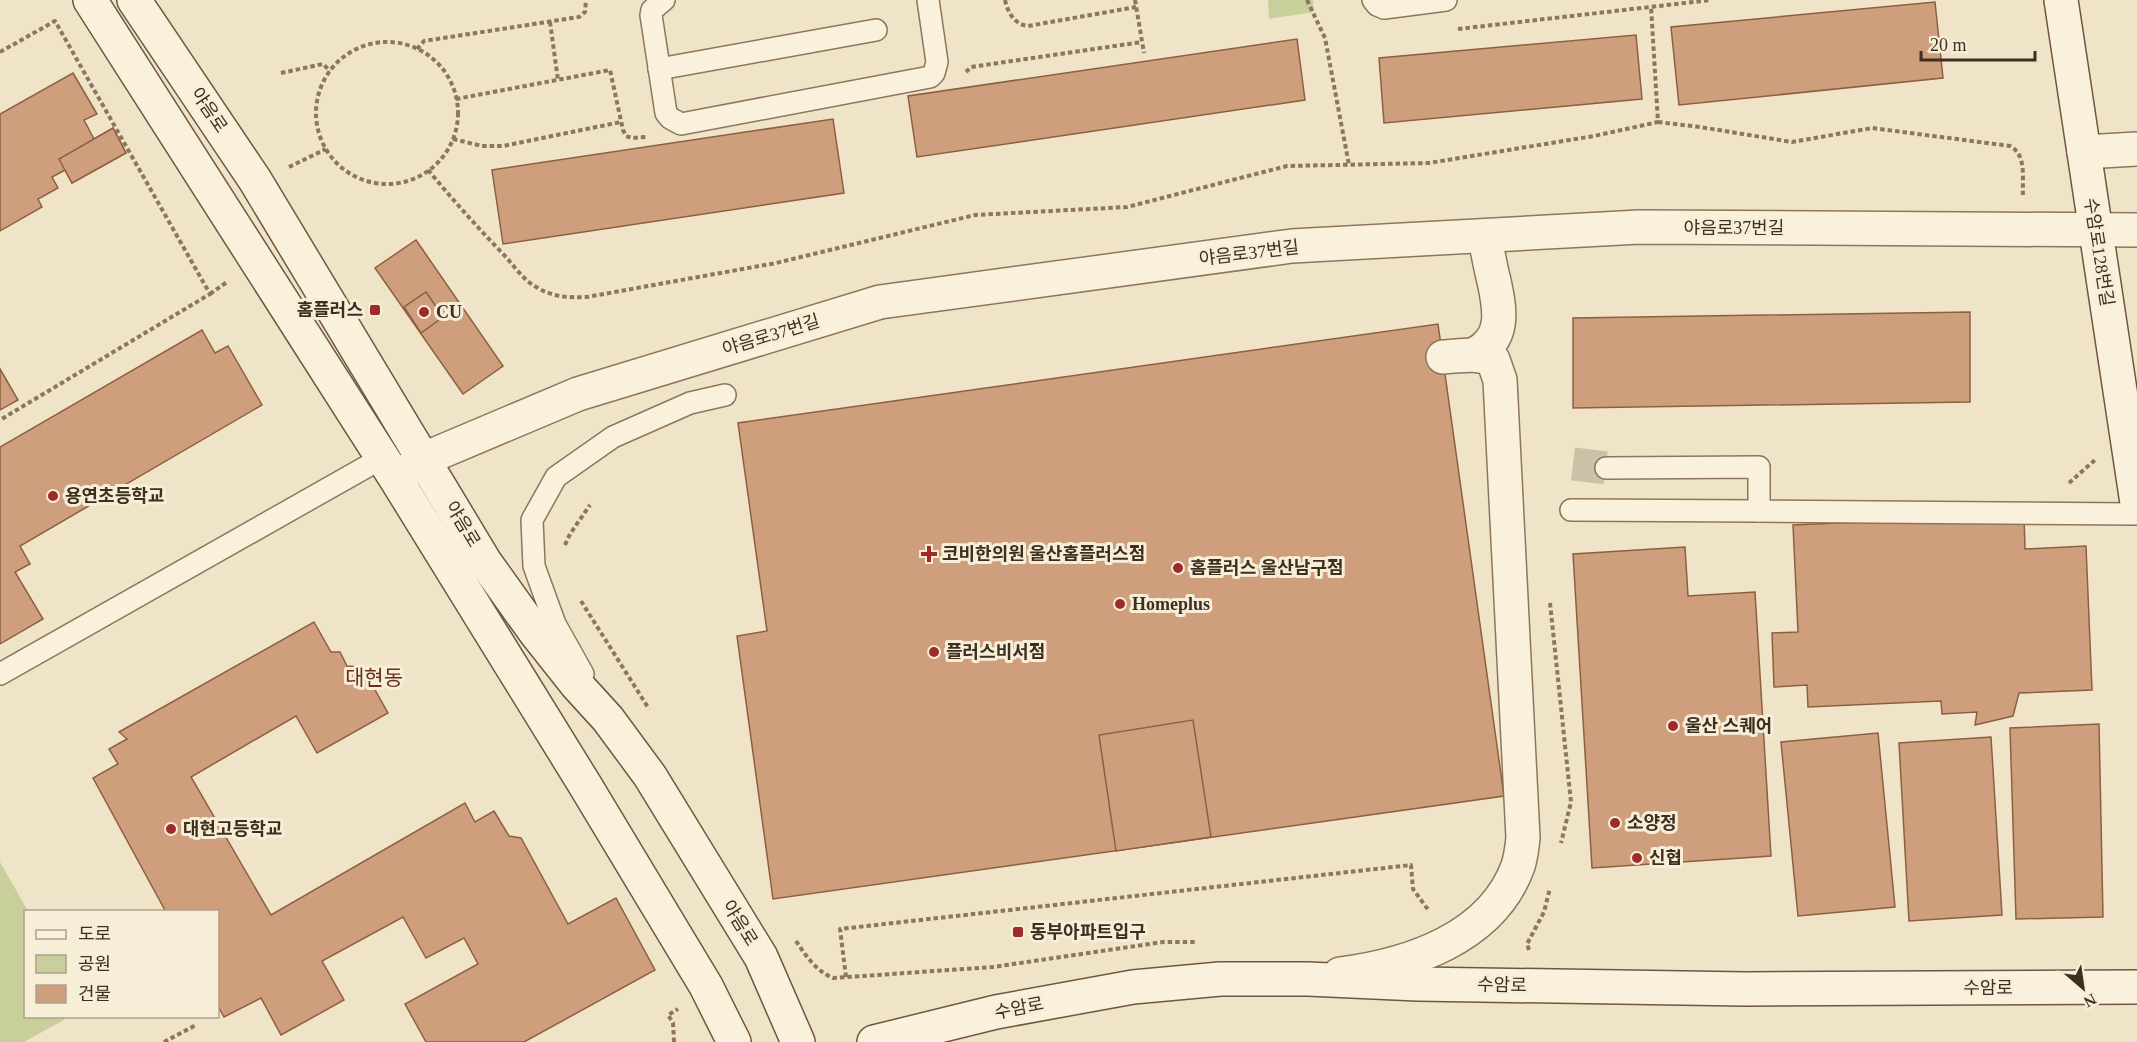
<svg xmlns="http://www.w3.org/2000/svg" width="2137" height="1042" viewBox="0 0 2137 1042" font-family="'Times New Roman','Noto Sans KR',serif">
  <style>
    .green { fill: #c9cf9b }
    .building { fill: #cf9f7d; stroke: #8d5f41; stroke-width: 1.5 }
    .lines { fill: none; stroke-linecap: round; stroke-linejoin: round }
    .street-tunnel { stroke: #ccc0a6; stroke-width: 33; stroke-dasharray: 33 16; stroke-linecap: butt }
    .lane-casing { stroke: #8d765c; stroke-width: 24 }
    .street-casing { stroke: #8d765c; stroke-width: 36 }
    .secondary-casing { stroke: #6f573f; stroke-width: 36 }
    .path { stroke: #8d765c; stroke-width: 4; stroke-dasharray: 4.5 3; stroke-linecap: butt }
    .lane { stroke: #faf1dc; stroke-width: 21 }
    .street { stroke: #faf1dc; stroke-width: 33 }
    .secondary { stroke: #faf1dc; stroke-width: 33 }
    .poi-dot { fill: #9e2a2b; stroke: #f7eed8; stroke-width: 2 }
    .labels { text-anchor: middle; stroke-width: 6; stroke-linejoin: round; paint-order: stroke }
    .street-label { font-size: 18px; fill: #3d2e20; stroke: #f7eed8 }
    .poi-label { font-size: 18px; font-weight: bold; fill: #3d2e20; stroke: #f7eed8; text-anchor: start }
    .quarter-label { font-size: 21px; fill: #6b2e1e; stroke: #f7eed8 }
  </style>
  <rect width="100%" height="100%" fill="#f0e4c8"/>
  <g class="green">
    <path d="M1268,0H1313L1314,12L1269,19Z"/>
    <path d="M0,862L28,911L26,912V1016L69,1017L24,1042H0Z"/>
  </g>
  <g class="building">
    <path d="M1935,2L1943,78L1679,105L1671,27Z"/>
    <path d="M1636,35L1642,99L1384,123L1379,58Z"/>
    <path d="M1297,39L1305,100L917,157L908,96Z"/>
    <path d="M73,73L97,114L84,120L94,139L113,128L126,153L72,183L65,170L52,177L58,188L38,199L42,207L0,231V114Z"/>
    <path d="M833,119L844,193L503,244L492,170Z"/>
    <path d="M113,128L126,153L72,183L59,159Z"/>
    <path d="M416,240L503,366L463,394L375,268Z"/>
    <path d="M426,292L443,317L421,333L404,307Z"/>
    <path d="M1970,312V402L1573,408V318Z"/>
    <path d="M1438,324L1504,796L773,899L737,636L767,631L738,423Z"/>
    <path d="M202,330L215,353L228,346L262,405L20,546L30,564L15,572L43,619L0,644V447Z"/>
    <path d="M0,369L18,400L0,410Z"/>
    <path d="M2024,515L2025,549L2086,546L2092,690L2019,693L2013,716L1975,725L1977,712L1942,714L1941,701L1808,707L1807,685L1774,687L1772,633L1798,632L1793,525Z"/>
    <path d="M1685,547L1688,596L1755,592L1771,856L1592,868L1573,554Z"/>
    <path d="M314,622L331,652H340L347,666L362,667L388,713L317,753L296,716L191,777L271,915L465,803L475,822L494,811L509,836L521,838L568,924L616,898L655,970L524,1042H426L405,1004L478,964L464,938L426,958L403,917L322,961L344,1000L281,1035L261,998L224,1017L218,1006V912H166L93,778L118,764L109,749L127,739L119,732Z"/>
    <path d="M1193,720L1211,837L1116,851L1099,735Z"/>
    <path d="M2099,724L2103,917L2016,919L2010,728Z"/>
    <path d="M1878,733L1895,907L1798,916L1781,742Z"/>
    <path d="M1991,737L2002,915L1909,921L1899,743Z"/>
  </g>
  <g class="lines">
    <path class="street-tunnel" d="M1573,464L1606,468"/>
    <defs>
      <g id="lane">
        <path d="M664,0L652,10L651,15L666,113L670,118L681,124L930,77L934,73L937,62L928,0"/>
        <path d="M1373,0L1377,5L1384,8L1446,0"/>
        <path d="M659,69L876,30"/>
        <path d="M1606,468L1759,467V511L2137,514"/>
        <path d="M1571,510L1759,511"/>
        <path d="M0,674L382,458"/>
        <path d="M583,674L555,624L534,566L532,520L556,477L613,437L690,403L725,395"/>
      </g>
      <g id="street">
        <path d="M2084,152L2137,149"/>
        <path d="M1475,354C1506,339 1500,309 1494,281C1490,266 1488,251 1484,236"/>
        <path d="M400,476L424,459L578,394L880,302L1292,246L1639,227L2137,230"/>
        <path d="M1340,974C1410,965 1492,938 1518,866C1521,857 1522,847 1523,838L1500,380L1493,360C1477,352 1461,356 1443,357"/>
      </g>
      <g id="secondary">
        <path d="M90,0L396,479L585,785L706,986L734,1042"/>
        <path d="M134,0L255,180L485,562L535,632L577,685L608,719L650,776L761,957L798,1042"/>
        <path d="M2061,0L2137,503"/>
        <path d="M874,1042L996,1012L1133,987L1220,979H1308L1418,984L1746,989L2137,987"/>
      </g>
    </defs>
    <use href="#lane" class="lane-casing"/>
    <use href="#street" class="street-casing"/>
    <use href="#secondary" class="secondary-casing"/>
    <g class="path">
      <path d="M1005,0C1008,13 1014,24 1028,26L1136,7"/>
      <path d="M1135,0L1144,53"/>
      <path d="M1307,0L1325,38L1349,165"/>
      <path d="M550,22L558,80"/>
      <path d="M1458,29L1711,0"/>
      <circle cx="387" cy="113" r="71"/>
      <path d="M417,49L424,41L579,17L585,12L586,0"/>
      <path d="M0,52L55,21L210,294L0,420"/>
      <path d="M966,72L971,67L1142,42"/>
      <path d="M281,73L323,64L330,71"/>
      <path d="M456,99L610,70L623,130L626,136L632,138L646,137"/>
      <path d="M1658,122L1700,127L1792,142L1872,128L2010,146C2027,155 2022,178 2023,195"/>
      <path d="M453,139L482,146H503L621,122"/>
      <path d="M289,167L326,149"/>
      <path d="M428,170C453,200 478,228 505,256C515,267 524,281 538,288C553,297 569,298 587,297L776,263L975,215L1127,207L1287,166L1429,163L1594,136L1658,122L1651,6"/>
      <path d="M210,294L227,282"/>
      <path d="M2069,483L2095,460"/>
      <path d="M565,545L570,534L590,505"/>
      <path d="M581,601L649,709"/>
      <path d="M1550,603L1571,802L1561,843"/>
      <path d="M796,941C806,956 816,971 833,978L993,967L1163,942H1195"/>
      <path d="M1529,950L1527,944L1544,912L1550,888"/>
      <path d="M846,977L840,929L1411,865L1413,889L1429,911"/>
      <path d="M164,1042L196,1025"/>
      <path d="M674,1042L673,1023L668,1015L678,1009"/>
    </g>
    <use href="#lane" class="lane"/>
    <use href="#street" class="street"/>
    <use href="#secondary" class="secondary"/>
  </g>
  <g class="poi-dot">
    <rect x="369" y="304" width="12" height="12" rx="3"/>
    <circle cx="424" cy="312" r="6"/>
    <circle cx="53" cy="496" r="6"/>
    <path d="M926 545h6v6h6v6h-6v6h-6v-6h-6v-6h6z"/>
    <circle cx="1178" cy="568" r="6"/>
    <circle cx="1120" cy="604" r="6"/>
    <circle cx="934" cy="652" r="6"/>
    <circle cx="1673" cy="726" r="6"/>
    <circle cx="1615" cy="823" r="6"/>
    <circle cx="171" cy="829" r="6"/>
    <circle cx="1637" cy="858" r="6"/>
    <rect x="1012" y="926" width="12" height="12" rx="3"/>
  </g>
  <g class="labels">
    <g class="street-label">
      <text transform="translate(209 110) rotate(56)" y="6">야음로</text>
      <text x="1734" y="234">야음로37번길</text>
      <text transform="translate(2099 252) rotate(81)" y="6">수암로128번길</text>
      <text transform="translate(1249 253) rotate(-7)" y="6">야음로37번길</text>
      <text transform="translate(771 335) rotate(-17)" y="6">야음로37번길</text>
      <text transform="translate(463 524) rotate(59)" y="6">야음로</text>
      <text transform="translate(740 923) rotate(58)" y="6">야음로</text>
      <text transform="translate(1502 985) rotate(1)" y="6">수암로</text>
      <text x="1988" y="994">수암로</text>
      <text transform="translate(1019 1008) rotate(-11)" y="6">수암로</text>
    </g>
    <g class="poi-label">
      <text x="363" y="316" text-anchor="end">홈플러스</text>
      <text x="436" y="318">CU</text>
      <text x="65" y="502">용연초등학교</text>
      <text x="942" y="560">코비한의원 울산홈플러스점</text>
      <text x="1190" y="574">홈플러스 울산남구점</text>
      <text x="1132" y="610">Homeplus</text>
      <text x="946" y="658">플러스비서점</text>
      <text x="1685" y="732">울산 스퀘어</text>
      <text x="1627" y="829">소양정</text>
      <text x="183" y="835">대현고등학교</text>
      <text x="1649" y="864">신협</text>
      <text x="1030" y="938">동부아파트입구</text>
    </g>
    <g class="quarter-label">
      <text x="374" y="685">대현동</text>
    </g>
  </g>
  <rect x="24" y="910" width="195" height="108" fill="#f7eed8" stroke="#ada18e" stroke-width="1.5"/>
  <rect x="36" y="930" width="30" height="9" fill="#faf1dc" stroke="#ada18e" stroke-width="1.5"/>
  <text x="78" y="940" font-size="18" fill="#3d2e20">도로</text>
  <rect x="36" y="955" width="30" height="18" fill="#c9cf9b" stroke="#ada18e" stroke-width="1.5"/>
  <text x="78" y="970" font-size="18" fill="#3d2e20">공원</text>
  <rect x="36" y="985" width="30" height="18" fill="#cf9f7d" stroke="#ada18e" stroke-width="1.5"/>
  <text x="78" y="1000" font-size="18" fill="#3d2e20">건물</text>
  <g transform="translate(2083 988) rotate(151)" stroke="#f7eed8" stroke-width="4.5" paint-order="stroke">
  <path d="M0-4.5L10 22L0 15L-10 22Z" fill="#3d2e20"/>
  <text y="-9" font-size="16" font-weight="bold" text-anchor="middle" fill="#3d2e20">N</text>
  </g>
  <path d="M1921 51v9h114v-9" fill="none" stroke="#3d2e20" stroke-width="3"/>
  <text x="1930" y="51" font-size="18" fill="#3d2e20" stroke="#f7eed8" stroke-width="4.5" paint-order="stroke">20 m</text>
</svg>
